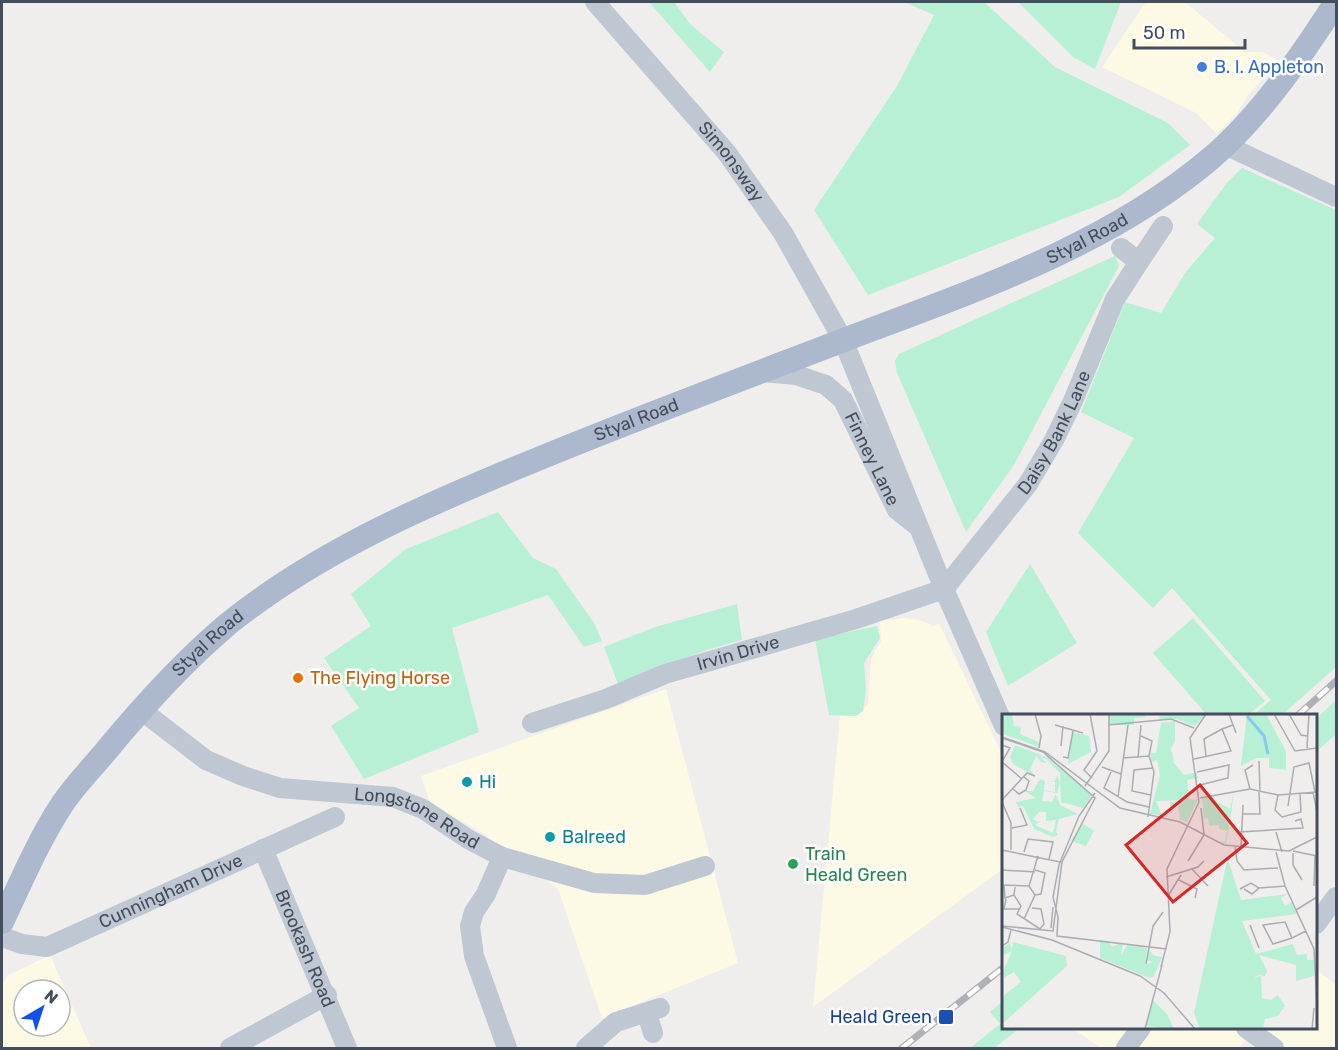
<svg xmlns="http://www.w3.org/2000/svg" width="1338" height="1050" viewBox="0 0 1338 1050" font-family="Rubik,sans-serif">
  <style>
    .commercial { fill: #fcf9e4; fill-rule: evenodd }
    .green { fill: #b8f0d5 }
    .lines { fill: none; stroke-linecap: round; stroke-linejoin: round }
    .minor { stroke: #bfc7d3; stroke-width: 20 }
    .major { stroke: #abb8ce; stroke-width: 24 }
    .rail-casing { stroke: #afb1b8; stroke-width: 7 }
    .rail { stroke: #fff; stroke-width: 4.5; stroke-dasharray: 14; stroke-linecap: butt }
    .shop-dot { fill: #3f7fe0; stroke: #fff; stroke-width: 2 }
    .food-dot { fill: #e8710a; stroke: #fff; stroke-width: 2 }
    .culture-dot { fill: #0f9aa8; stroke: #fff; stroke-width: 2 }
    .leisure-dot { fill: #2e9e5b; stroke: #fff; stroke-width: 2 }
    .transit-dot { fill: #1a4fb4; stroke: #fff; stroke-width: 2 }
    .labels { text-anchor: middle; stroke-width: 5; stroke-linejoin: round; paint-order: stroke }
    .shop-label { font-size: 18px; fill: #366cbe; stroke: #fff; text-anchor: start }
    .street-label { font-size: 18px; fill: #444d5b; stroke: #fff }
    .food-label { font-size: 18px; fill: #c56008; stroke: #fff; text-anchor: start }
    .culture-label { font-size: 18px; fill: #0d838f; stroke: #fff; text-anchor: start }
    .leisure-label { font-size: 18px; fill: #27864d; stroke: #fff; text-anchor: start }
    .transit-label { font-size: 18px; fill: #164399; stroke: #fff; text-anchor: end }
    .inset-river { fill: none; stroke: #83caef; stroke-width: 3 }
    .inset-road { fill: none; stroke: #abadb3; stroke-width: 1.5 }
    .view { fill: #d62828; fill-opacity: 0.15; stroke: #d62828; stroke-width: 3 }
    .inset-edge { fill: none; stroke: #444d5b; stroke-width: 3 }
  </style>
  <rect width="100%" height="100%" fill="#f0eded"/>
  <g class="commercial">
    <path d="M1146,2H1185L1245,52H1263L1278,61L1246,98L1237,113L1217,134L1196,113L1102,67Z"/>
    <path d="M903,618L920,620L934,626L939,623L1003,756V869L813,1007L840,715H859L868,704L871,658L881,641L880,621Z"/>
    <path d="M666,689L738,963L602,1018L558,889L484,834L430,803L421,776Z"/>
    <path d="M50,955L91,1048H2V986L7,976ZM24,990H60V1026H24Z"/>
    <path d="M1316,969L1336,985V1048H1286L1260,1028H1316Z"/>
    <path d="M1072,1028H1255L1239,1048H1101Z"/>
  </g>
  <g class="green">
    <path d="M649,2H674L690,24L724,52L710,72Z"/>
    <path d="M904,2H984L1055,67L1168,123L1190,145L1119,197L868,295L814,210L897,86L934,15Z"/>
    <path d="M1018,2H1121L1095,69L1073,57Z"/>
    <path d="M1242,168L1336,210V667L1282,715H1253L1271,700L1172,588L1153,608L1078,533L1134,438L1081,412L1125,302L1161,313L1185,273L1215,238L1197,224L1226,184Z"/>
    <path d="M1115,256L1119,266L1014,465L966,532L897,373L895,361L899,354Z"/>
    <path d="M498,512L533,558L556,569L594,623L602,641L584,647L548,595L452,628L479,732L364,779L331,726L359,708L324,658L371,626L351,594L406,549Z"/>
    <path d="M1030,564L1077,643L1008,686L986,632Z"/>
    <path d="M737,604L742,640L707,650L618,684L604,647L655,627Z"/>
    <path d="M1193,618L1265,701L1248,715H1207L1153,653Z"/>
    <path d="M877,626L880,638L864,663L866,690L863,711L856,716L829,715L815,639Z"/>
    <path d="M1336,700V734L1316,752V719Z"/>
    <path d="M1003,1001L1004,1028H1020L994,1048H970L1000,1024L990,1012Z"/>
  </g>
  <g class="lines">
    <g class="minor">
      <path id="s1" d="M595,2L727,153L783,233L843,340L944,589L1004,726"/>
      <path d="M1225,145L1336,197"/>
      <path d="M1121,248L1139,262L1163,226"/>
      <path id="s2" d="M762,372L796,375L826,385L843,400L897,510L916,525"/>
      <path id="s3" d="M141,710L206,760L243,776L280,788L393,797L423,809L468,839L502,857L594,883L645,885L705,866"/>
      <path id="s4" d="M532,723L606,699L665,674L856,619L944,589L1028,484L1054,440L1073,401L1115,299L1139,262"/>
      <path id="s5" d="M263,849L347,1048"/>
      <path d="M502,857L486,894L474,912L470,926L474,956L507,1048"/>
      <path d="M1316,924L1336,897"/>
      <path id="s6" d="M2,937L22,944L47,947L335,817"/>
      <path d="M647,1014L653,1033"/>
      <path d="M1246,1028L1274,1048"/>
      <path d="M230,1048L327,995"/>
      <path d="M586,1048L616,1022L660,1008"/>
      <path d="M1126,1048L1141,1028"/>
    </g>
    <path class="major" id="s7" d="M2,922C21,882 39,839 63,803C76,784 92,768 106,751C144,705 183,662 228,624C320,550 430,503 538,459C640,417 742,379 844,340C970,292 1106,247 1210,159C1259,118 1302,55 1336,2"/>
    <defs>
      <g id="rail">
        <path d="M1297,716L1336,681"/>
        <path d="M902,1048L1004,967"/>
      </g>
    </defs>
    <use href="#rail" class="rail-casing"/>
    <use href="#rail" class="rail"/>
  </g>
  <circle class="shop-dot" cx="1202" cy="67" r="6"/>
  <circle class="food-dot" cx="298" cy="678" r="6"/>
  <g class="culture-dot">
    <circle cx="467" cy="782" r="6"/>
    <circle cx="550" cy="837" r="6"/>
  </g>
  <circle class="leisure-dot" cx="793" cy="864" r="6"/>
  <rect class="transit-dot" x="938" y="1009" width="16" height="16" rx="3"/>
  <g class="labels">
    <g class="shop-label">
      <text x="1214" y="73">B. I. Appleton</text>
    </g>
    <g class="street-label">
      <text dy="6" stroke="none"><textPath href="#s1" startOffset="210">Simonsway</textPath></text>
      <text dy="6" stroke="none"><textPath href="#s7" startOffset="1322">Styal Road</textPath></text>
      <text dy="6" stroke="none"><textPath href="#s7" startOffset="836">Styal Road</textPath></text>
      <text dy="6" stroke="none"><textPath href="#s4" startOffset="626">Daisy Bank Lane</textPath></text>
      <text dy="6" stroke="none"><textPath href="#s2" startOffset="154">Finney Lane</textPath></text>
      <text dy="6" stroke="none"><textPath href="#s7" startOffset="350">Styal Road</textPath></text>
      <text dy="6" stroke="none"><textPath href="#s4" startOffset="218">Irvin Drive</textPath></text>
      <text dy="6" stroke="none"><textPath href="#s3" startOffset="304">Longstone Road</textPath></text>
      <text dy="6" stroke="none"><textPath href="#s6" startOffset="182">Cunningham Drive</textPath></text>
      <text dy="6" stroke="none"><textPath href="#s5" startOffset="108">Brookash Road</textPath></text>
    </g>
    <g class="food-label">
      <text x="310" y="684">The Flying Horse</text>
    </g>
    <g class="culture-label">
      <text x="479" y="788">Hi</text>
      <text x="562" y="843">Balreed</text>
    </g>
    <g class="leisure-label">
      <text x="805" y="860">Train<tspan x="805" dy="21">Heald Green</tspan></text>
    </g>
    <g class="transit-label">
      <text x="932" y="1023">Heald Green</text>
    </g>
  </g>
  <g transform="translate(1002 714)">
    <rect width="315" height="315" fill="#f0eded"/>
    <path d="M0,0H10L12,12L19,13L18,20L39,29L37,33L1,20ZM107,0H143L144,3L132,4V11H106ZM157,0H203L193,12L175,5L158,6ZM245,0H264L284,37V56L267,54V44H254L239,52ZM173,7V27L169,35L172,49L182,61L195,58L196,64L185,66L188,86L154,87L159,99L167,103L148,100L158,61L155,46L150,48L148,39H154L159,9ZM70,18L87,22L89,38L66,50ZM13,31L47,44L90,81L81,94L59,88L58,59L44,45L38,43L45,49L39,48L34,42L28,56L33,62L11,50L8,43ZM55,61L58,69L55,79L42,77L40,87L50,88L54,80L58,91L76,100L57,105L54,117L56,121L51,123L32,115L21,92L16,93L14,88L34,84L23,77H31L38,65L43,67L42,76L53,78V68H46L53,67ZM37,98H44V107L54,106L51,119L33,111L41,106L36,108L31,105ZM232,77L228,107L224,130L218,128L223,127L225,117L217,115V111L207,112L206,104L202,105L200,84L212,81L213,87L228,95ZM196,85L185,108L178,106L176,90L168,92V88ZM80,109L92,117L84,132L69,127ZM228,133L226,146L239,186L286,180L279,184L283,192L290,188L295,200L240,207L254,240L291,230L295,241L305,240V246H312V262L294,267V251L257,241L265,257L263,262L257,261L251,264L259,262L260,284L269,286L276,281L283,292L276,302L263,305L261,315H198L192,299ZM98,226L106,227L110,233L121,228L119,241L126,230L145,234L143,251L150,248L145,246L148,236L151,241L160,243L152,262L148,264L98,244ZM11,228L64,242L65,252L0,310V283L19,268L12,258L3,263L0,260L10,237L2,241L0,234L8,229L10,236ZM150,285L165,300L172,315L144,312Z" fill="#b8f0d5" fill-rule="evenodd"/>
    <path class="inset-river" d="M245,2L262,22L266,40"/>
    <path class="inset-road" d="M33,0L39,22L37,34M88,0L95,37L82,56L90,64M227,0L234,19M272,0L293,37L315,34M287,0L299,21L305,22M53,11L81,19M106,11L169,5L192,14M139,22L150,27L147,42L152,58L146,103M0,23L43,38L118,94L178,108L222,131L287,137L315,123M0,24L41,38L93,84L60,148L51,217L0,212M0,31L8,34L1,46M59,32L61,12M305,34L307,0M204,42L202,25L220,15M61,43L66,44L71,17M121,44L147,42M136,44L139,11M192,45L229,37L220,15L231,11M257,47L258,77M0,48L20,65M100,53L119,60M109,58L102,74L125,88L147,93M195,58L227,51L226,64L198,71M83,72L107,37V0M11,75L17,80L24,76L27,67L22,63M248,75L243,56L251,51M311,78L315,98M93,79L77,102L57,151L51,183L56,203L55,222L165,235M149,81L130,77L132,56L151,54M276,81L273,96L280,103M116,83L126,11M198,84L248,75L276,81L315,78M0,86L25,59L33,62M0,88L9,109V136M286,92L292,53L307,49L313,78M199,94L202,120M240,100H258L257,77M280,103L299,98L298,80M10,114L25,111L18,94M238,118L301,114L299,105L293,107M274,118L280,138M233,132L235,147L242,156L276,154M239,132L241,91M0,136L58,148M291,137L315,142M22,138L26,125L51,128L47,145M274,138L283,172L312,235L315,294M291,139V151L300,166M186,147L202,121M190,155L206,172M0,156L33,158M164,163L196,153L202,147M177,166L195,175L193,184M0,171L27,172L36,142M2,171L3,184L12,181M312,172L313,141M13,173L12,181L19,192L15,200L38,215L42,210L39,195L30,194M257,174L283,172M238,175L249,169L257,174L250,180L242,175M33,181L39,180L43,159L33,156M166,182L179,161M4,185L2,195H18M294,196L315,183M22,205L33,181L27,172M248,211L257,234M0,213L50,226L138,262L162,279L193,315M49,214L51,193M290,224L283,208L261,211L271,230L290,224L304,217M0,232L6,228L9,216M144,250L151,212L161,198M159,253L168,218L165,155L197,88L188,24L204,0M143,315L160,251M310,315L312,294"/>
    <path class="view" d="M198,71L245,129L171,188L124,131Z"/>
    <rect width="315" height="315" class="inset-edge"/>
  </g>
  <rect width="1338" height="1050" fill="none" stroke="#444d5b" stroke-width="6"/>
  <g transform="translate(42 1008) rotate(39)"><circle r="28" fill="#ffffff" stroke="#b4b8bd" stroke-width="1.5"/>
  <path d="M0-4.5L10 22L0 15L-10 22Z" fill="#1051e6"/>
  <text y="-9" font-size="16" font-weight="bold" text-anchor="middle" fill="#444d5b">N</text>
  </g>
  <path d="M1134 39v9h111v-9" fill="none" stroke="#444d5b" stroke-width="3"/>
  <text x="1143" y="39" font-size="18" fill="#444d5b" stroke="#ffffff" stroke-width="4.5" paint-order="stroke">50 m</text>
</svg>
